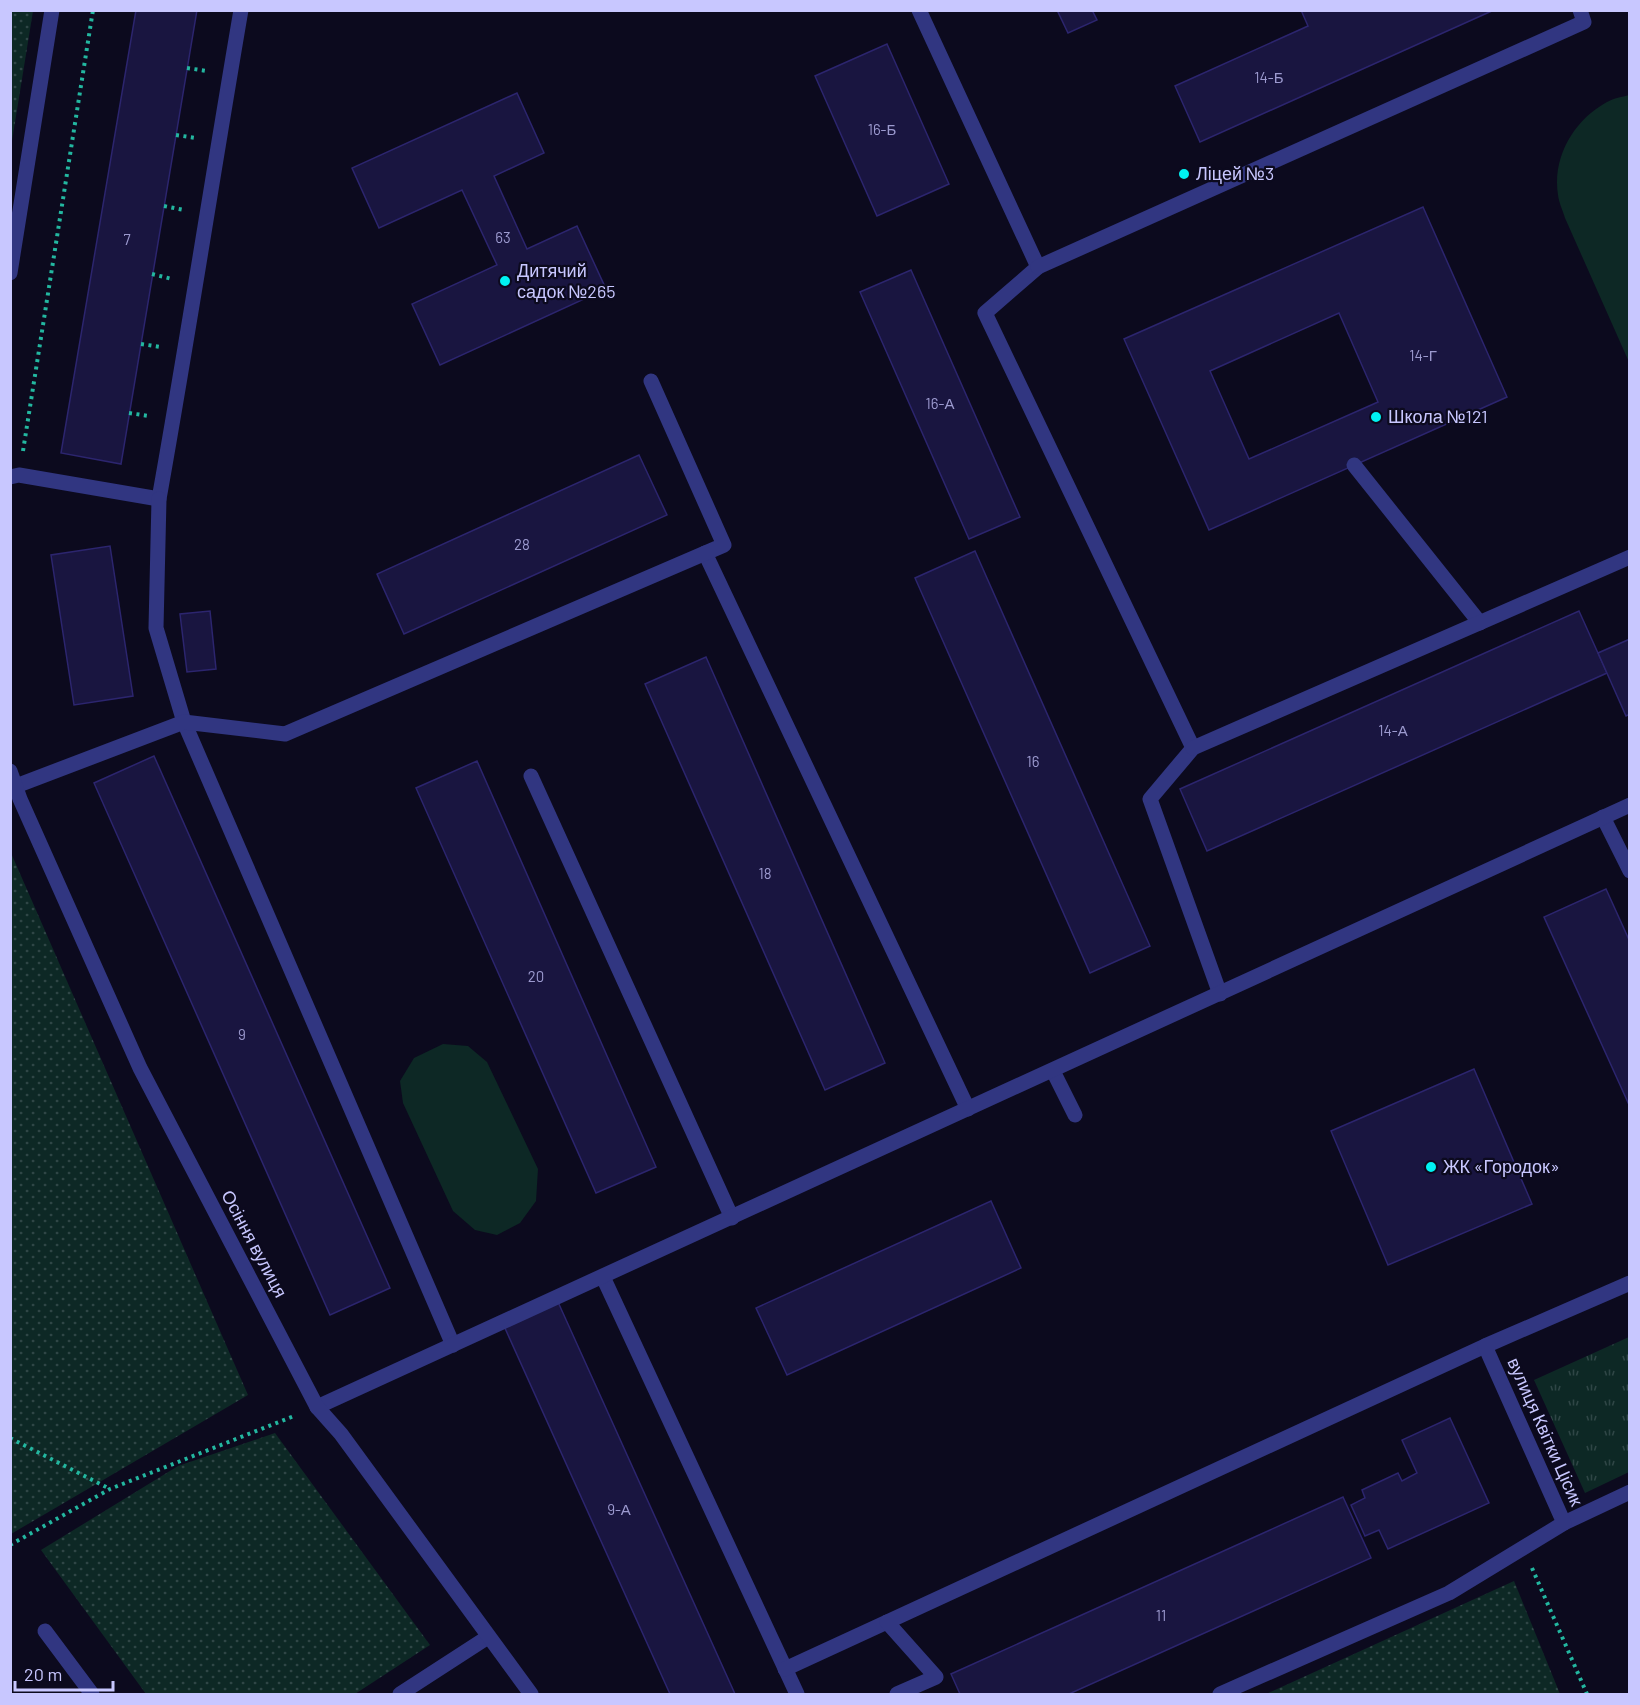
<svg xmlns="http://www.w3.org/2000/svg" width="1640" height="1705" viewBox="0 0 1640 1705" font-family="Barlow,sans-serif">
  <style>
    .grass { fill: url(#grass-dots) }
    .park { fill: url(#park-tufts) }
    .pitch { fill: #0d2825 }
    .building { fill: #191540; stroke: #2c256e; stroke-width: 1.5; fill-rule: evenodd }
    .lines { fill: none; stroke-linecap: round; stroke-linejoin: round }
    .path { stroke: #23b7a0; stroke-width: 4; stroke-dasharray: 3 4.5; stroke-linecap: butt }
    .service { stroke: #313681; stroke-width: 15 }
    .minor { stroke: #313681; stroke-width: 15 }
    .tertiary { stroke: #313681; stroke-width: 15 }
    .poi-dot { fill: #00f2f2; stroke: #0c0a1e; stroke-width: 2 }
    .labels { text-anchor: middle; stroke-width: 4.5; stroke-linejoin: round; paint-order: stroke }
    .number-label { font-size: 15px; fill: #9c9acf }
    .poi-label { font-size: 18px; fill: #c8c7ff; stroke: #0c0a1e; text-anchor: start }
    .street-label { font-size: 18px; fill: #c8c7ff; stroke: #0c0a1e }
  </style>
  <defs>
    <pattern id="grass-dots" width="8" height="8" patternUnits="userSpaceOnUse" patternTransform="scale(1.5)"><rect width="8" height="8" fill="#0d2825"/><path d="M2 2h.1M6 6h.1" fill="none" stroke="#2f4646" stroke-width="1.8" stroke-linecap="round"/></pattern>
    <pattern id="park-tufts" width="24" height="20" patternUnits="userSpaceOnUse" patternTransform="scale(1.5)"><rect width="24" height="20" fill="#0d2825"/><path d="M3 7l-1-3M5 7V3M7 7l1-3M15 17l-1-3M17 17v-4M19 17l1-3" fill="none" stroke="#2f4646"/></pattern>
  </defs>
  <rect width="100%" height="100%" fill="#0c0a1e"/>
  <g class="grass">
    <path d="M11,10L33,11L11,147L10,11Z"/>
    <path d="M11,853L248,1395L11,1534H10Z"/>
    <path d="M275,1433L430,1645L355,1694H146L41,1550L178,1466Z"/>
    <path d="M1514,1581L1560,1694H1266Z"/>
  </g>
  <path class="park" d="M1629,1337V1472L1585,1493L1534,1380Z"/>
  <g class="pitch">
    <path d="M1629,95H1630L1629,362L1565,218C1563,211 1559,203 1558,195C1552,157 1574,120 1607,102C1614,98 1622,97 1629,95Z"/>
    <path d="M443,1044L468,1046L487,1062L538,1169L536,1201L520,1223L497,1235L475,1230L453,1211L403,1103L400,1081L414,1058Z"/>
  </g>
  <g class="building">
    <path d="M136,10H197L121,464L61,453Z"/>
    <path d="M1057,10H1092L1097,20L1068,33Z"/>
    <path d="M1301,10H1494L1200,142L1175,86L1308,26Z"/>
    <path d="M887,44L949,184L877,216L815,76Z"/>
    <path d="M517,93L544,153L494,176L527,249L577,226L606,289L440,365L412,304L497,265L462,190L379,228L352,168Z"/>
    <path d="M1423,207L1507,397L1209,530L1124,339ZM1339,313L1378,402L1249,459L1210,371Z"/>
    <path d="M911,270L1020,517L969,539L860,292Z"/>
    <path d="M639,455L667,515L404,634L377,574Z"/>
    <path d="M110,546L133,696L74,705L51,555Z"/>
    <path d="M975,551L1150,946L1090,973L915,578Z"/>
    <path d="M210,611L216,669L187,672L180,614Z"/>
    <path d="M1579,611L1607,673L1207,851L1180,789Z"/>
    <path d="M1630,639V714L1626,716L1598,653Z"/>
    <path d="M706,657L885,1063L825,1090L645,684Z"/>
    <path d="M154,756L390,1288L330,1315L94,783Z"/>
    <path d="M477,761L656,1167L596,1193L416,788Z"/>
    <path d="M1606,889L1630,942V1107L1544,917Z"/>
    <path d="M1474,1069L1532,1204L1388,1265L1331,1131Z"/>
    <path d="M991,1201L1021,1268L787,1375L756,1308Z"/>
    <path d="M558,1302L735,1694H670L504,1326Z"/>
    <path d="M1450,1418L1489,1503L1388,1549L1379,1530L1365,1536L1351,1505L1365,1498L1362,1490L1398,1473L1402,1481L1417,1473L1402,1440Z"/>
    <path d="M1343,1497L1371,1558L1069,1694H960L951,1674Z"/>
  </g>
  <g class="lines">
    <g class="path">
      <path d="M187,68L207,71"/>
      <path d="M176,135L196,138"/>
      <path d="M164,206L184,210"/>
      <path d="M152,274L172,279"/>
      <path d="M141,344L161,347"/>
      <path d="M129,413L149,416"/>
      <path d="M23,451L93,10"/>
      <path d="M10,1438L110,1489"/>
      <path d="M10,1545L110,1489L294,1416"/>
      <path d="M1532,1568L1587,1694"/>
    </g>
    <g class="service">
      <path d="M919,10L1038,267L985,313L1193,748L1150,799L1220,994"/>
      <path d="M1038,267L1584,22L1580,10"/>
      <path d="M1354,465L1480,623"/>
      <path d="M10,477L19,475L159,499C188,337 213,173 241,10"/>
      <path d="M159,499L156,628L184,722L453,1345"/>
      <path d="M705,553L968,1109"/>
      <path d="M1193,748L1630,557"/>
      <path d="M531,776L732,1218"/>
      <path d="M16,786L184,722L285,734L724,545L651,381"/>
      <path d="M1603,817L1630,871"/>
      <path d="M1053,1071L1075,1115"/>
      <path d="M603,1277L797,1694"/>
      <path d="M317,1407L1630,805"/>
      <path d="M1564,1523L1630,1492"/>
      <path d="M45,1631L92,1694"/>
      <path d="M785,1669L887,1622"/>
      <path d="M400,1694L488,1637"/>
      <path d="M897,1694L936,1677L887,1622L1485,1346"/>
    </g>
    <g class="minor">
      <path d="M10,771L20,799L140,1068L317,1407L341,1434L531,1694"/>
      <path d="M1220,1694L1449,1593L1564,1523L1485,1346L1630,1283"/>
    </g>
    <path class="tertiary" d="M10,273L52,10"/>
  </g>
  <g class="poi-dot">
    <circle cx="1184" cy="174" r="6"/>
    <circle cx="505" cy="281" r="6"/>
    <circle cx="1376" cy="417" r="6"/>
    <circle cx="1431" cy="1167" r="6"/>
  </g>
  <g class="labels">
    <g class="number-label">
      <text x="1269" y="83">14-Б</text>
      <text x="882" y="135">16-Б</text>
      <text x="503" y="243">63</text>
      <text x="127" y="245">7</text>
      <text x="1423" y="361">14-Г</text>
      <text x="940" y="409">16-А</text>
      <text x="522" y="550">28</text>
      <text x="1393" y="736">14-А</text>
      <text x="1033" y="767">16</text>
      <text x="765" y="879">18</text>
      <text x="536" y="982">20</text>
      <text x="242" y="1040">9</text>
      <text x="619" y="1515">9-А</text>
      <text x="1161" y="1621">11</text>
    </g>
    <g class="poi-label">
      <text x="1196" y="180">Ліцей №3</text>
      <text x="517" y="277">Дитячий<tspan x="517" dy="21">садок №265</tspan></text>
      <text x="1388" y="423">Школа №121</text>
      <text x="1443" y="1173">ЖК «Городок»</text>
    </g>
    <g class="street-label">
      <text transform="translate(254 1244) rotate(62)" y="6">Осіння вулиця</text>
      <text transform="translate(1545 1432) rotate(66)" y="6">вулиця Квітки Цісик</text>
    </g>
  </g>
  <rect width="1640" height="1705" fill="none" stroke="#c8c7ff" stroke-width="24"/>
  <path d="M15 1681v9h98v-9" fill="none" stroke="#c8c7ff" stroke-width="3"/>
  <text x="24" y="1681" font-size="18" fill="#c8c7ff" stroke="#0c0a1e" stroke-width="4.5" paint-order="stroke">20 m</text>
</svg>
